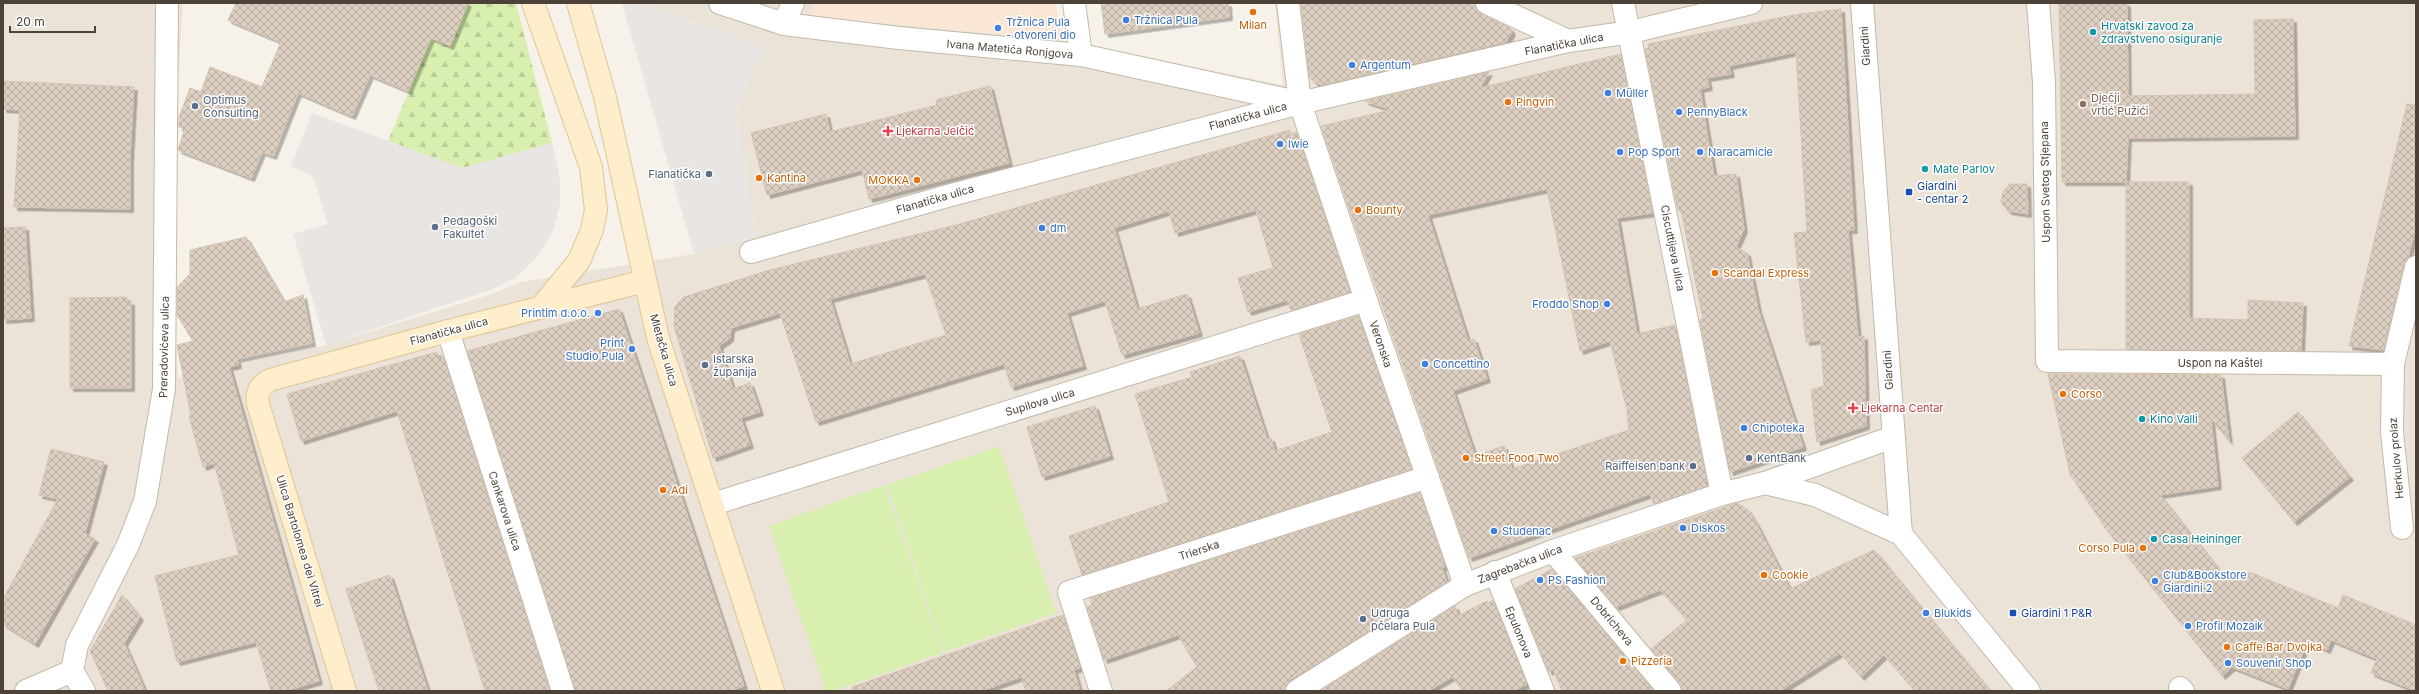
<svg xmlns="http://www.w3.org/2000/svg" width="2419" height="694" viewBox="0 0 2419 694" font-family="Inter,sans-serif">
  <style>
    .residential { fill: #ebe3d7 }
    .commercial { fill: #fae6d4 }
    .forest { fill: url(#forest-firs) }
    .pitch { fill: #d8efaf }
    .parking { fill: #e8e5e2 }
    .building { fill: url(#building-cross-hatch); stroke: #d5c3b0; fill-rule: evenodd; filter: url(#shadow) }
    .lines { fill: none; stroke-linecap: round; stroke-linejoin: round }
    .pedestrian-casing { stroke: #c3b9ab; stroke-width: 24 }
    .minor-casing { stroke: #c3b9ab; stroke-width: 24 }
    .tertiary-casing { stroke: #c3b9ab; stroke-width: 24 }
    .secondary-casing { stroke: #dec597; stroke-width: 24 }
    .pedestrian { stroke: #fff; stroke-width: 22 }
    .minor { stroke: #fff; stroke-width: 22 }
    .tertiary { stroke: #fff; stroke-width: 22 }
    .secondary { stroke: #ffeecb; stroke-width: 22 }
    .food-dot { fill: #e8710a; stroke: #fff; stroke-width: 1.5 }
    .shop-dot { fill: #3f7fe0; stroke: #fff; stroke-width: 1.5 }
    .culture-dot { fill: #0f9aa8; stroke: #fff; stroke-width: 1.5 }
    .education-dot { fill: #8d6e63; stroke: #fff; stroke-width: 1.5 }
    .service-dot { fill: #5c6f8a; stroke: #fff; stroke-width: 1.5 }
    .health-dot { fill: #e0444e; stroke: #fff; stroke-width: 1.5 }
    .transit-dot { fill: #1a4fb4; stroke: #fff; stroke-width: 1.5 }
    .labels { text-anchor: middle; stroke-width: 3; stroke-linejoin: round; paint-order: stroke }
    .shop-label { font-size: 11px; fill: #366cbe; stroke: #fff; text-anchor: start }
    .food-label { font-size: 11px; fill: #c56008; stroke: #fff; text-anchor: start }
    .culture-label { font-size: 11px; fill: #0d838f; stroke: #fff; text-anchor: start }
    .street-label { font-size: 11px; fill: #4c4237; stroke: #fff }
    .education-label { font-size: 11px; fill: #785e54; stroke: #fff; text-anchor: start }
    .service-label { font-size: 11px; fill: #4e5e75; stroke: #fff; text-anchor: start }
    .health-label { font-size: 11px; fill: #be3a42; stroke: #fff; text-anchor: start }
    .transit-label { font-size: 11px; fill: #164399; stroke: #fff; text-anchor: start }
  </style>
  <defs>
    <pattern id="forest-firs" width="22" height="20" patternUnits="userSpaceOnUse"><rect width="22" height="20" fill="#d8efaf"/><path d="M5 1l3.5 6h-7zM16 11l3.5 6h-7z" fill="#bbce97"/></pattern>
    <pattern id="building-cross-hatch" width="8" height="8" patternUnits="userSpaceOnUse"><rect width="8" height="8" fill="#ddcfc1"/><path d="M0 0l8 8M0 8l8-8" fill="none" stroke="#b5aa9e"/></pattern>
    <filter id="shadow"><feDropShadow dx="3.5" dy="3.5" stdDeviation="0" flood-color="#0004"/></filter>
  </defs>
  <rect width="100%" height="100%" fill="#f6f2ea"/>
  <path class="residential" d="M3,3H183L175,125L177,150L173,302L178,378L326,345L492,294L521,282L694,254L756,237L736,111L765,47L640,3H815L809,16L1062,40L1283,85L1275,3H2416V691H3Z"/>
  <path class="commercial" d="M815,3H1056L1062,40L809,16Z"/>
  <path class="forest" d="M468,3H516L552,143L462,168L388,141L431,38Z"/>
  <g class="pitch">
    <path d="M999,446L1056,613L944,652L887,485Z"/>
    <path d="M884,485L943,653L832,691H826L769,526Z"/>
  </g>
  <g class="parking">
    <path d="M622,3H640L765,47L736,111L756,237L694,254Z"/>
    <path d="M312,113L462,168L552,143L560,179V205L553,231L540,253L517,277L490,290L326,345L293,234L328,224L313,176L291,166Z"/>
  </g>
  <g class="building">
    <path d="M236,3H468L450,46L431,38L408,91L370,75L352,116L298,93L273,156L262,152L251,178L178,150L185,129L179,127V117L190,88L201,92L210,67L262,87L281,42L228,20Z"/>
    <path d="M1101,3H1228L1229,17L1105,34Z"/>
    <path d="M1301,3H1475L1477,10L1481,14L1510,28L1512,32L1506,42L1321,85L1315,83L1309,76Z"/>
    <path d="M2059,3H2127L2128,96L2255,94L2254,20L2293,19L2295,136L2128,138L2126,182H2062Z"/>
    <path d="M1841,9L1854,230H1848L1858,337L1864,336L1866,426L1817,442L1811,390L1824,386L1821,340L1806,342L1794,233L1807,232L1796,52L1729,66L1731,74L1707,78L1709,87L1700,89L1714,176L1736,174L1744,229L1736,247L1747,253L1758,309L1803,447L1730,472L1700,320L1703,319L1681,210H1678L1645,49L1649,48L1648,44L1699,34L1793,15Z"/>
    <path d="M1621,54L1653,213L1617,218L1637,334L1675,325L1707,481L1703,482L1708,486L1654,504L1650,494L1469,558L1321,126L1391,110L1365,101L1489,72L1480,88ZM1547,189L1580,351L1610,341L1627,410L1629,430L1512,469L1504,446L1475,456L1453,391L1487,379L1474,339L1468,341L1428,215Z"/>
    <path d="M3,81L134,87L130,158V209L14,207L20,110L3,109Z"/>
    <path d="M990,86L1009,163L869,199L862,170L767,195L751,133L826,114L830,132L937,105L936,100Z"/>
    <path d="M2407,104L2416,105V227L2408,257L2404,264L2383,350L2349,346Z"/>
    <path d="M1290,130L1291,134L1297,132L1350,292L1291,310L1287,300L1248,312L1238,278L1273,268L1256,210L1175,233L1169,211L1114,228L1137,309L1187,294L1199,333L1122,355L1105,301L1067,313L1083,366L1011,387L1004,364L816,422L780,313L731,328L730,338L719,346L733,389L750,383L760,412L741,418L750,445L713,458L674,326L675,306L684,297L770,270L956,225ZM925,274L946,335L850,364L830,299Z"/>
    <path d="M2126,182H2189V318L2248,320V300L2303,303L2301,351L2126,349Z"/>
    <path d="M2010,184H2027L2028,214L2008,211L2001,202L2003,192Z"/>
    <path d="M25,227L31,318L3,320V228Z"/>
    <path d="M246,237L284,302L303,295L312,343L237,359L238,365L229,367L319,681L285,691H271L256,642L177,662L155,576L239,555L214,463L203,467L189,416H191L177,345L193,341L177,315V287L190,274V250Z"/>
    <path d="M127,297L126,301L131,302V388H70V298Z"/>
    <path d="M619,309L744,686L728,691H575L467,351Z"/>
    <path d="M1358,316L1412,469L1082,575L1069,536L1169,502L1135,394L1192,377L1190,372L1240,356L1267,439L1271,438L1275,451L1332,432L1299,334Z"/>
    <path d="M437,352L439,359L443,357L550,691H485L397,411L301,441L287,394Z"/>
    <path d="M2048,374L2221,375L2229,441L2211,419L2218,486L2160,495L2221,572L2252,573L2338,608L2343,595L2416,625V691L2371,673L2377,659L2331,640L2327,650L2307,642L2288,689L2232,667L2222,676L2106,529L2070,474Z"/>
    <path d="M1095,406L1110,456L1042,477L1027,427Z"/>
    <path d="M2298,412L2350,477L2294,522L2242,458Z"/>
    <path d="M51,449L104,462L85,533L95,539L35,644L3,624V599L58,499L39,495Z"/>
    <path d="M1420,493L1445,566L1442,568L1447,582L1290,680L1285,691H1166L1197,667L1178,635L1104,660L1087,607L1092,605L1090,598Z"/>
    <path d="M1737,503L1747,509L1756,523L1790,589L1874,550L1990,691H1915L1884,655L1861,677L1840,653L1780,691H1682L1680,683L1651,649L1687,620L1660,590L1616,607L1575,558Z"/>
    <path d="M1552,569L1654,691H1562L1553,669L1549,672L1515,589Z"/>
    <path d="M390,575L406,625L428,691H379L362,639L346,589Z"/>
    <path d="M122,595L140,617L124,643L145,691H108L90,651Z"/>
    <path d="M1493,600L1527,684L1513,691H1463L1452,677L1428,691H1320L1455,606L1458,616L1487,601L1488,603Z"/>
    <path d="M1063,615L1080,668L1074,670L1080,691H1026L1021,677L981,691H852V687Z"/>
  </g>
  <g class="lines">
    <defs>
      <g id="pedestrian">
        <path d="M720,3L784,24L899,38L1081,55L1297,102"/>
        <path d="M1074,3L1081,55"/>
        <path d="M1288,3L1300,103L1366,300"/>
        <path d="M1487,3L1568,41"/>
        <path d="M1623,3L1722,494"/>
        <path d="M784,24L793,3"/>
        <path d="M751,252L951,195L1300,103L1568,41L1631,32L1751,3"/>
        <path d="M2180,688L2183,691"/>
      </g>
      <g id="minor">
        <path d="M1862,3L1901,534"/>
        <path d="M2038,3L2044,82L2047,361L2393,364L2392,432L2402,528"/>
        <path d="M448,331L563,691"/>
        <path d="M1765,483L1893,437"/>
        <path d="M713,504L1366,300L1465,585"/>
        <path d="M1553,551L1670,691"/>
        <path d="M1495,572L1543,691"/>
        <path d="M72,671L77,645L128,545L145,501L164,389L167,3"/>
        <path d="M72,671L84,691"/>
        <path d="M26,691L72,671"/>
        <path d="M1101,691L1069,592L1428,477"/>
      </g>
      <g id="tertiary">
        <path d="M2393,364L2416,267"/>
        <path d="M1297,691L1465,585L1553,551L1722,494L1765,483L1815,495L1901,534L2029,691"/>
      </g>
      <g id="secondary">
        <path d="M533,3L591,167L596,210L592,230L579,261L541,307"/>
        <path d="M578,3L605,97L658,338L773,691"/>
        <path d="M345,691L258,404C256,392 260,386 270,380L448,331L645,281"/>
      </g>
    </defs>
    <use href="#pedestrian" class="pedestrian-casing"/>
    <use href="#minor" class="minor-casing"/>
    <use href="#tertiary" class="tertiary-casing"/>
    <use href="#secondary" class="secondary-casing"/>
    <use href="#pedestrian" class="pedestrian"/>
    <use href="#minor" class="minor"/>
    <use href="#tertiary" class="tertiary"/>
    <use href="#secondary" class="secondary"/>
  </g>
  <g class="food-dot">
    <circle cx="1253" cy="12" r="4"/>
    <circle cx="1508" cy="102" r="4"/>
    <circle cx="759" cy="178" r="4"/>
    <circle cx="917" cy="180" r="4"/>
    <circle cx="1358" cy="210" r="4"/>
    <circle cx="1715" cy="273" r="4"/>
    <circle cx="2063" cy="394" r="4"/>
    <circle cx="1466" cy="458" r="4"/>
    <circle cx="663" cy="490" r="4"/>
    <circle cx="2143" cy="548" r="4"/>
    <circle cx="1764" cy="575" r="4"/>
    <circle cx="2227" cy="647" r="4"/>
    <circle cx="1623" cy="661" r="4"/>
  </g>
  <g class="shop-dot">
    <circle cx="1126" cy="20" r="4"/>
    <circle cx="998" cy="28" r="4"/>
    <circle cx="1352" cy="65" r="4"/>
    <circle cx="1608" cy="93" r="4"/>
    <circle cx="1679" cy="112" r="4"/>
    <circle cx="1280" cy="144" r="4"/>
    <circle cx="1620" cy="152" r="4"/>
    <circle cx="1700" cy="152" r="4"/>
    <circle cx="1042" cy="228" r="4"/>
    <circle cx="1607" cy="304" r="4"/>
    <circle cx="598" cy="313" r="4"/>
    <circle cx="632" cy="349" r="4"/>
    <circle cx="1425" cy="364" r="4"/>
    <circle cx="1744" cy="428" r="4"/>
    <circle cx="1683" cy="528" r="4"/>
    <circle cx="1494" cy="531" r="4"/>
    <circle cx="1540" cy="580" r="4"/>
    <circle cx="2155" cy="581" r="4"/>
    <circle cx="1926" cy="613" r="4"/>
    <circle cx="2188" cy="626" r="4"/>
    <circle cx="2228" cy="663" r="4"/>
  </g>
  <g class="culture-dot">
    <circle cx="2093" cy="32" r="4"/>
    <circle cx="1925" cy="169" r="4"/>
    <circle cx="2142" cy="419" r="4"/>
    <circle cx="2154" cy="539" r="4"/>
  </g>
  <circle class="education-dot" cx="2083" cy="104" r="4"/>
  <g class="service-dot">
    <circle cx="195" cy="106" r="4"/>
    <circle cx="709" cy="174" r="4"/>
    <circle cx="435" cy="227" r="4"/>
    <circle cx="705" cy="365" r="4"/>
    <circle cx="1749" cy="458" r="4"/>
    <circle cx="1693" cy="466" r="4"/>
    <circle cx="1363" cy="619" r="4"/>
  </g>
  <g class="health-dot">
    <path d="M886 125h4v4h4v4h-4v4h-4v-4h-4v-4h4z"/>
    <path d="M1851 402h4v4h4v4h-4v4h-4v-4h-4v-4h4z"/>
  </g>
  <g class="transit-dot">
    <rect x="1905" y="188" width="8" height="8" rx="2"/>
    <rect x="2009" y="609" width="8" height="8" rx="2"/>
  </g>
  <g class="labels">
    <g class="shop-label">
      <text x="1134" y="24">Tržnica Pula</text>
      <text x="1006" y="26">Tržnica Pula<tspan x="1006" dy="13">- otvoreni dio</tspan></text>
      <text x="1360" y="69">Argentum</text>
      <text x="1616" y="97">Müller</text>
      <text x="1687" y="116">PennyBlack</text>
      <text x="1288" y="148">lwie</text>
      <text x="1628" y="156">Pop Sport</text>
      <text x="1708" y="156">Naracamicie</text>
      <text x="1050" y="232">dm</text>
      <text x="1599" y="308" text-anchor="end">Froddo Shop</text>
      <text x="590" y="317" text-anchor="end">Printim d.o.o.</text>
      <text x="624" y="347" text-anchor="end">Print<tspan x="624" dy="13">Studio Pula</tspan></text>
      <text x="1433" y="368">Concettino</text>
      <text x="1752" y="432">Chipoteka</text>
      <text x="1691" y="532">Diskos</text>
      <text x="1502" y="535">Studenac</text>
      <text x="2163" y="579">Club&amp;Bookstore<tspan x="2163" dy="13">Giardini 2</tspan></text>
      <text x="1548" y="584">PS Fashion</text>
      <text x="1934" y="617">Blukids</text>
      <text x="2196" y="630">Profil Mozaik</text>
      <text x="2236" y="667">Souvenir Shop</text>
    </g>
    <g class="food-label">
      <text x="1253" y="29" text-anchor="middle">Milan</text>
      <text x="1516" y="106">Pingvin</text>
      <text x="767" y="182">Kantina</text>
      <text x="909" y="184" text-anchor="end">MOKKA</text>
      <text x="1366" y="214">Bounty</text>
      <text x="1723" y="277">Scandal Express</text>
      <text x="2071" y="398">Corso</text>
      <text x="1474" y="462">Street Food Two</text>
      <text x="671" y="494">Adi</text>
      <text x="2135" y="552" text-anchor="end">Corso Pula</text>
      <text x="1772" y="579">Cookie</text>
      <text x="2235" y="651">Caffe Bar Dvojka</text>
      <text x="1631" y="665">Pizzeria</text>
    </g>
    <g class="culture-label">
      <text x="2101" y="30">Hrvatski zavod za<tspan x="2101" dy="13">zdravstveno osiguranje</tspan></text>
      <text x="1933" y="173">Mate Parlov</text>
      <text x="2150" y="423">Kino Valli</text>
      <text x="2162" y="543">Casa Heininger</text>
    </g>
    <g class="street-label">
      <text transform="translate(1564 44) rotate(-11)" y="4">Flanatička ulica</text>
      <text transform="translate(1865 46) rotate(-94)" y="4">Giardini</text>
      <text transform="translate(1010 49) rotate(5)" y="4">Ivana Matetića Ronjgova</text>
      <text transform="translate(1248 116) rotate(-15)" y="4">Flanatička ulica</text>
      <text transform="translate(2045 182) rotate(-91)" y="4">Uspon Svetog Stjepana</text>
      <text transform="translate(935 199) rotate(-16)" y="4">Flanatička ulica</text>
      <text transform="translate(1673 248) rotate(79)" y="4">Ciscuttijeva ulica</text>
      <text transform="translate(449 331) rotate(-15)" y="4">Flanatička ulica</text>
      <text transform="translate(1381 344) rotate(71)" y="4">Veronska</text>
      <text transform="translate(164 347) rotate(-89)" y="4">Preradovićeva ulica</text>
      <text transform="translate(664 350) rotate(74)" y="4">Mletačka ulica</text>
      <text x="2220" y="367">Uspon na Kaštel</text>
      <text transform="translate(1888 370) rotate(-94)" y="4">Giardini</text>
      <text transform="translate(1040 402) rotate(-17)" y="4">Supilova ulica</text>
      <text transform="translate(2396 458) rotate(-95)" y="4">Herkulov prolaz</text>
      <text transform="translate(505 511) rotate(72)" y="4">Cankarova ulica</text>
      <text transform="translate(300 541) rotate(73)" y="4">Ulica Bartolomea dei Vitrei</text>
      <text transform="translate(1199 550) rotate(-18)" y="4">Trierska</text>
      <text transform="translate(1520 564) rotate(-21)" y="4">Zagrebačka ulica</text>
      <text transform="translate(1612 621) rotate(50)" y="4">Dobricheva</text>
      <text transform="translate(1519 632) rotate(68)" y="4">Epulonova</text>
    </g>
    <g class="education-label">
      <text x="2091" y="102">Dječji<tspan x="2091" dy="13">vrtić Pužići</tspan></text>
    </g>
    <g class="service-label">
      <text x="203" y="104">Optimus<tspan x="203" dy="13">Consulting</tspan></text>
      <text x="701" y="178" text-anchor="end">Flanatička</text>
      <text x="443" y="225">Pedagoški<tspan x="443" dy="13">Fakultet</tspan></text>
      <text x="713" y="363">Istarska<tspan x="713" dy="13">županija</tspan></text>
      <text x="1757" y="462">KentBank</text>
      <text x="1685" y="470" text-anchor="end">Raiffeisen bank</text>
      <text x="1371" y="617">Udruga<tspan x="1371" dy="13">pčelara Pula</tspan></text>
    </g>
    <g class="health-label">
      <text x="896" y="135">Ljekarna Jelčić</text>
      <text x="1861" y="412">Ljekarna Centar</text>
    </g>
    <g class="transit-label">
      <text x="1917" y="190">Giardini<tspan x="1917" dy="13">- centar 2</tspan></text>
      <text x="2021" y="617">Giardini 1 P&amp;R</text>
    </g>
  </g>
  <rect width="2419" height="694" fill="none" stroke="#4c4237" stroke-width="8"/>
  <path d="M10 26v6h85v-6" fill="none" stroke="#4c4237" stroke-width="2"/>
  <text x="16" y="26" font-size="12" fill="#4c4237" stroke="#ffffff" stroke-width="3" paint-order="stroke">20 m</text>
</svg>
